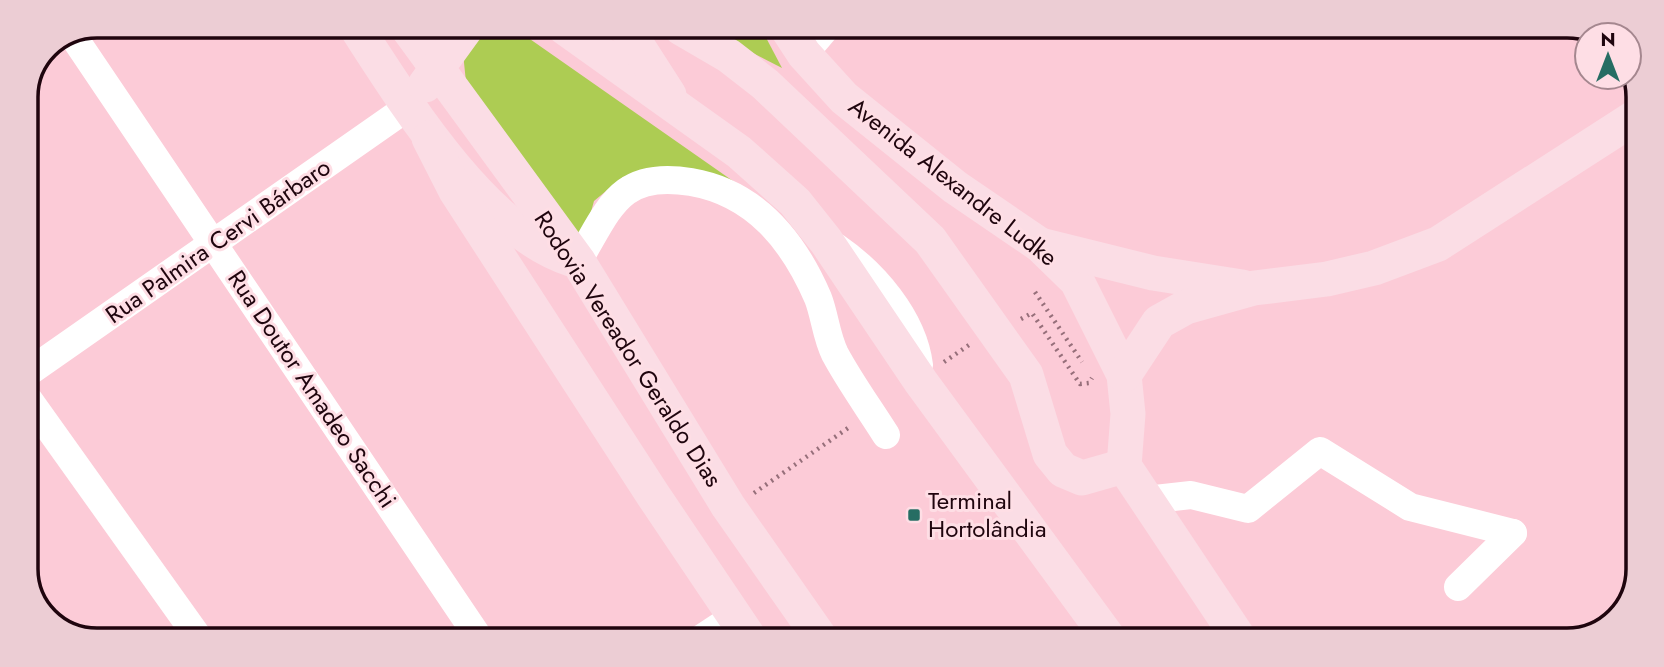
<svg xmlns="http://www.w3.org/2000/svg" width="1664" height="667" viewBox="0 0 1664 667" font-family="Jost,sans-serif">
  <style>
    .green { fill: #adcc53 }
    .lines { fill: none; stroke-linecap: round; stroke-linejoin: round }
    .path { stroke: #966f7a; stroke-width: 4.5; stroke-dasharray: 2 5; stroke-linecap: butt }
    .minor { stroke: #fff; stroke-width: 28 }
    .major { stroke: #fbdde5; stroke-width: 35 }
    .poi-dot { fill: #266d63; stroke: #fedee5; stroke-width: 2.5 }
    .labels { text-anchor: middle; stroke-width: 6; stroke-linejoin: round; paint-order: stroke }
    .street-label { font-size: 24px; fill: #1f050e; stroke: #fedee5 }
    .poi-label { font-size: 24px; fill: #1f050e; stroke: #fedee5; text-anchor: start }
    .rim { fill: none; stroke: #1f050e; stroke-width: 3.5 }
  </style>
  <rect width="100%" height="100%" fill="#fccbd7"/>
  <g class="green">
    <path d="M503,28L527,37L733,181L662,168L623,177L594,201L583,241L466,82L463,53L483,33Z"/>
    <path d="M704,28H761L782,68Z"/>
  </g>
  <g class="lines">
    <g class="path">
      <path d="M1035,292L1082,362"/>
      <path d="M1021,319L1032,313L1080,384L1089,383L1092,378"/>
      <path d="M944,362L969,345"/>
      <path d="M754,493L851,426"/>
    </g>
    <g class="minor">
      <path d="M73,36L479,638"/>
      <path d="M804,54L826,28"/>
      <path d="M836,247C874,273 913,318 919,365"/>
      <path d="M578,261C610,208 619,170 691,182C755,193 793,240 818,298C825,316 826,336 835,354C850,382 869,408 886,435"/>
      <path d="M26,374L408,107"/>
      <path d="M26,396L198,637"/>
      <path d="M1146,500L1191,495L1248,509L1320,451L1410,507L1513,533"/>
      <path d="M1458,587L1513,533"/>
      <path d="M702,638L734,617"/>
    </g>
    <g class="major">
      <path d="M356,27C404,101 484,231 571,259"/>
      <path d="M407,27L578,261L728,506L821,639"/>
      <path d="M564,27L739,152L795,202L826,241L921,382L1110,640"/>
      <path d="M626,28L669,95"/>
      <path d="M681,28L729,56L765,84L930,240L1026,375L1050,454L1063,470L1082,478L1124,466"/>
      <path d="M787,28L804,54L844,98L955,187L1040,245L1077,281L1124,375L1128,414L1124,466L1240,640"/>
      <path d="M425,85L467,27"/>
      <path d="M429,138L456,191L653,495L750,639"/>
      <path d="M1040,245L1153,273L1242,287"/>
      <path d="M1124,375L1159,322L1186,307L1254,288L1327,279L1374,268L1438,244L1637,116"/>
    </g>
  </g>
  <rect class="poi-dot" x="907" y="508" width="14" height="14" rx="3.5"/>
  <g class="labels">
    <g class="street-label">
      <text transform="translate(953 182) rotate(38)" y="8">Avenida Alexandre Ludke</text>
      <text transform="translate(218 241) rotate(-35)" y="8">Rua Palmira Cervi Bárbaro</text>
      <text transform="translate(628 349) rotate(57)" y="8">Rodovia Vereador Geraldo Dias</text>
      <text transform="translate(312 389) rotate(56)" y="8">Rua Doutor Amadeo Sacchi</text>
    </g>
    <g class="poi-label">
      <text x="928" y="509">Terminal<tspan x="928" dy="28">Hortolândia</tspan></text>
    </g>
  </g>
  <path d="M0 0H1664V667H0ZM97 38H1567A59 59 0 0 1 1626 97V569A59 59 0 0 1 1567 628H97A59 59 0 0 1 38 569V97A59 59 0 0 1 97 38Z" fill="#eccdd4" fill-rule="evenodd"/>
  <path class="rim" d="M97 38H1567A59 59 0 0 1 1626 97V569A59 59 0 0 1 1567 628H97A59 59 0 0 1 38 569V97A59 59 0 0 1 97 38Z"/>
  <g transform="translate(1608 56)"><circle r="33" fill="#fedee5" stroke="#a5878f" stroke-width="2"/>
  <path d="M0-5L12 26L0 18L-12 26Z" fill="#266d63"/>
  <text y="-10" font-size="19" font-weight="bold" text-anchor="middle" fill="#1f050e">N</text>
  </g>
</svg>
